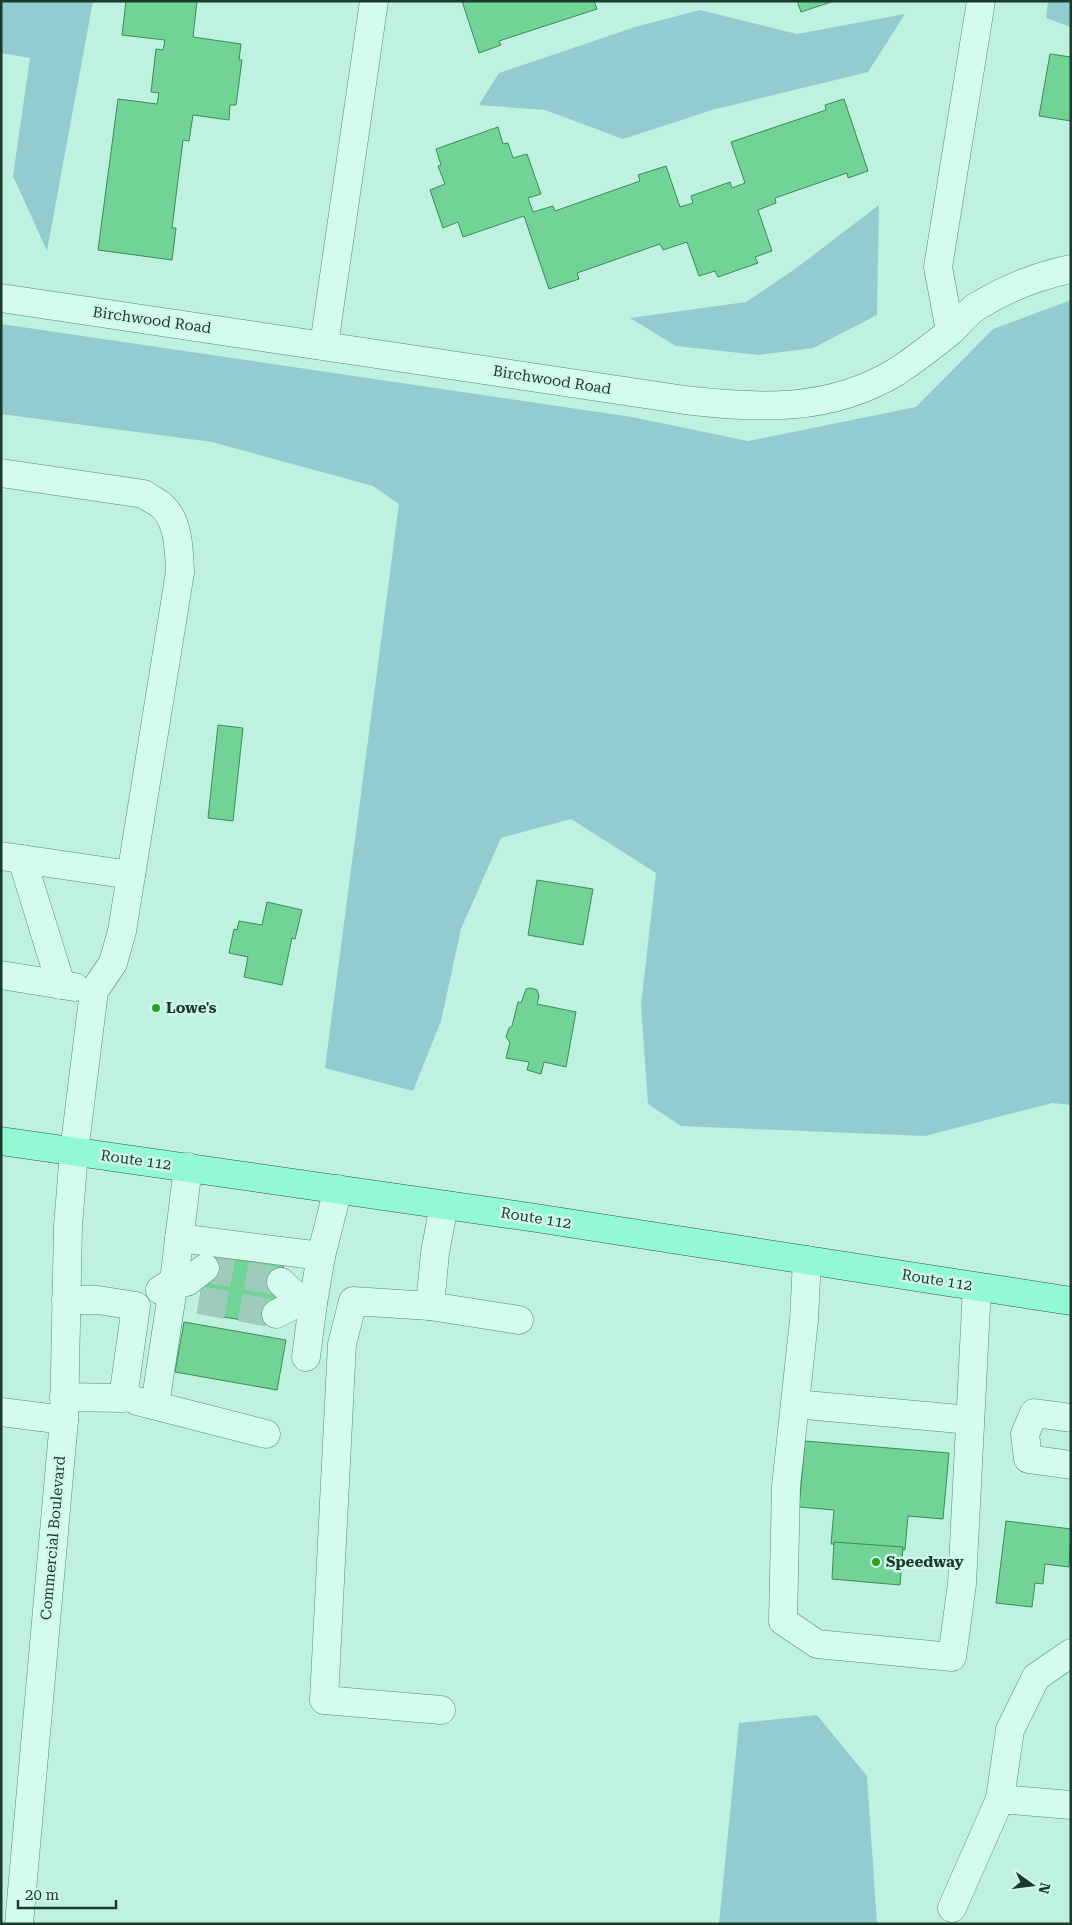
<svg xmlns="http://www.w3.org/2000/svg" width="1072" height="1925" viewBox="0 0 1072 1925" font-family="'Roboto Serif',serif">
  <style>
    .green { fill: #92ccd0 }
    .building { fill: #72d396; stroke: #3a8d57 }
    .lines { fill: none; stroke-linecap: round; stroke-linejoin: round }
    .minor-tunnel { stroke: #9eccbb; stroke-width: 28; stroke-dasharray: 28 14; stroke-linecap: butt }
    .minor-casing { stroke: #568c70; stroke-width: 29 }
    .major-casing { stroke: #2b593e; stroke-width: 29 }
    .minor { stroke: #d3fbee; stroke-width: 28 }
    .major { stroke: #93f8d4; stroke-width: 28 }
    .poi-dot { fill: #289f21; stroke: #cff8ea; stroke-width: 2 }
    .labels { text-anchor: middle; stroke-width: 5; stroke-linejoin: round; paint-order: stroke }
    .street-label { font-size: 15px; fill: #1c3a29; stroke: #cff8ea }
    .poi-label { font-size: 15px; font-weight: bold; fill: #1c3a29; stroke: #cff8ea; text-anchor: start }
  </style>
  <rect width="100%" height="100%" fill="#bff1e0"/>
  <g class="green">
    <path d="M1,1H93L47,251L13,176L30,58L1,53Z"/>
    <path d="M1048,1H1071V27L1046,18Z"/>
    <path d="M700,10L797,34L905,14L868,72L712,110L623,139L545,110L479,105L499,73L635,27Z"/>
    <path d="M879,205L877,315L813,348L759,355L676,346L630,318L746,302L795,269Z"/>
    <path d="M1071,300V1105L1052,1103L925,1136L681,1126L648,1104L641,1005L656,873L571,819L501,838L461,929L441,1021L413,1091L325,1068L399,504L373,486L212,442L1,414V324L632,417L748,441L916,407L993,329Z"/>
    <path d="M817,1715L867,1776L877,1924H719L739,1723Z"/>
  </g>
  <g class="building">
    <path d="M126,1H197L193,37L241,44L239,60H242L236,105H230L229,120L193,115L189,141L183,140L172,228H176L172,260L98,250L118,99L157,104L159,93L151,92L156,49L163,50L165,40L122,35Z"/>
    <path d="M462,1H594L597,9L499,41L501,45L479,53Z"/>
    <path d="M797,1H834L801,12Z"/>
    <path d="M1050,54L1071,57V121L1039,116Z"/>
    <path d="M844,99L868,171L848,178L847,173L775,198L776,203L758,210L772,251L755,257L758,263L718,277L715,271L699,276L687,242L663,250L660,244L577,273L579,279L549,289L524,216L463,237L458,222L443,228L430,190L445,184L438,166L441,165L436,149L498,127L503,144L508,143L513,158L527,154L541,194L528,198L533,212L553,206L555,211L640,181L638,175L666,166L680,207L693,203L691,196L730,182L732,188L745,183L731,142L826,110L825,105Z"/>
    <path d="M218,725L243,728L233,821L208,818Z"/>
    <path d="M537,880L593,889L583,945L528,935Z"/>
    <path d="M267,902L302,910L295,939L292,938L282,985L244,977L248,957L229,953L234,929L237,930L239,921L262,925Z"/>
    <path d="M531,988L537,990L539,996L537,1004L576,1012L566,1067L544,1062L541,1074L527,1070L529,1062L506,1058L510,1042L506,1037L509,1028L512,1026L518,1002L521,1003L526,989Z"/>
    <path d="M208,1245L285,1257L274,1325L198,1313Z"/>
    <path d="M184,1322L286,1340L277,1390L175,1372Z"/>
    <path d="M805,1441L949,1453L943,1519L908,1516L905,1550L831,1544L834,1510L799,1507Z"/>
    <path d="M1006,1521L1071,1529L1069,1567L1045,1564L1043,1584L1035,1583L1032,1607L996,1603Z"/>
    <path d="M834,1542L903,1547L900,1585L832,1579Z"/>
  </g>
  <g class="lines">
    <g class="minor-tunnel">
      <path d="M205,1268L281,1282"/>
      <path d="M199,1300L276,1314"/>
    </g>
    <defs>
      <g id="minor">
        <path d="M1,298L685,400C758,409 830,412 896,372C914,360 934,345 951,331C959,323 967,313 976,307C1005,289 1037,276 1071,269"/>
        <path d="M950,331L938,267L981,1"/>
        <path d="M324,345L374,1"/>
        <path d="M1,473L144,494C149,498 156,501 161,505C179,521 179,549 180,572L122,931L113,963L94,991L74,1152L68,1226L64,1420L19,1924"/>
        <path d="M1,856L131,875"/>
        <path d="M22,859L61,985"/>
        <path d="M1,975L75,987"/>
        <path d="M444,1205L435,1253L430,1306L519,1320"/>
        <path d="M179,1238L321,1256L338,1189"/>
        <path d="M807,1260L804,1320L786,1486L783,1621L817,1644L952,1657L962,1584L977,1287"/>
        <path d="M160,1290L174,1281L188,1167"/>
        <path d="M301,1301L313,1303L321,1256"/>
        <path d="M430,1306L353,1301L342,1344L324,1700L441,1710"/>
        <path d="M276,1314L301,1301L281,1282"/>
        <path d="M306,1357L313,1303"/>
        <path d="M64,1397L123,1398L136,1306L98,1300H66"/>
        <path d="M137,1401L266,1434"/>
        <path d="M795,1404L970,1420"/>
        <path d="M155,1405L174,1281L187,1282L205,1268"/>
        <path d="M1,1412L64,1420"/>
        <path d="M1071,1418L1034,1413L1025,1434L1028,1459L1071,1465"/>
        <path d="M1000,1799L1010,1730L1036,1677L1071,1653"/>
        <path d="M952,1908L1000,1799L1071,1805"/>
      </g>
      <path id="major" d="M1,1141L536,1218L1071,1301"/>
    </defs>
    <use href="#minor" class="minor-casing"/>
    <use href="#major" class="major-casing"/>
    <use href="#minor" class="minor"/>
    <use href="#major" class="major"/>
  </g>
  <g class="poi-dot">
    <circle cx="156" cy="1008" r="5"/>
    <circle cx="876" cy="1562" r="5"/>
  </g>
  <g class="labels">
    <g class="street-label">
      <text transform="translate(152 320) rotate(8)" y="5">Birchwood Road</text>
      <text transform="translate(552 380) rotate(9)" y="5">Birchwood Road</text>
      <text transform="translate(136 1160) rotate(8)" y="5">Route 112</text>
      <text transform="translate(536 1218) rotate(9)" y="5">Route 112</text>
      <text transform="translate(937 1280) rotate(9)" y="5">Route 112</text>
      <text transform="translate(53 1538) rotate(-85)" y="5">Commercial Boulevard</text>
    </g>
    <g class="poi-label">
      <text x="166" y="1013">Lowe's</text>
      <text x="886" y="1567">Speedway</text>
    </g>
  </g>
  <rect width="1072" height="1925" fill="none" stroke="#1c3a29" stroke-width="5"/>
  <g transform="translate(1032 1885) rotate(104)" stroke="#cff8ea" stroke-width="4" paint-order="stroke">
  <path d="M0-4L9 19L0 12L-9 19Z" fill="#1c3a29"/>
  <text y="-8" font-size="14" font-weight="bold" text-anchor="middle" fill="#1c3a29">N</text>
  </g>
  <path d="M18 1900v8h98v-8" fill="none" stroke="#1c3a29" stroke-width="2.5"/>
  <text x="25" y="1900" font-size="15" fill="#1c3a29" stroke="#cff8ea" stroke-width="4" paint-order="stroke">20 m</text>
</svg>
